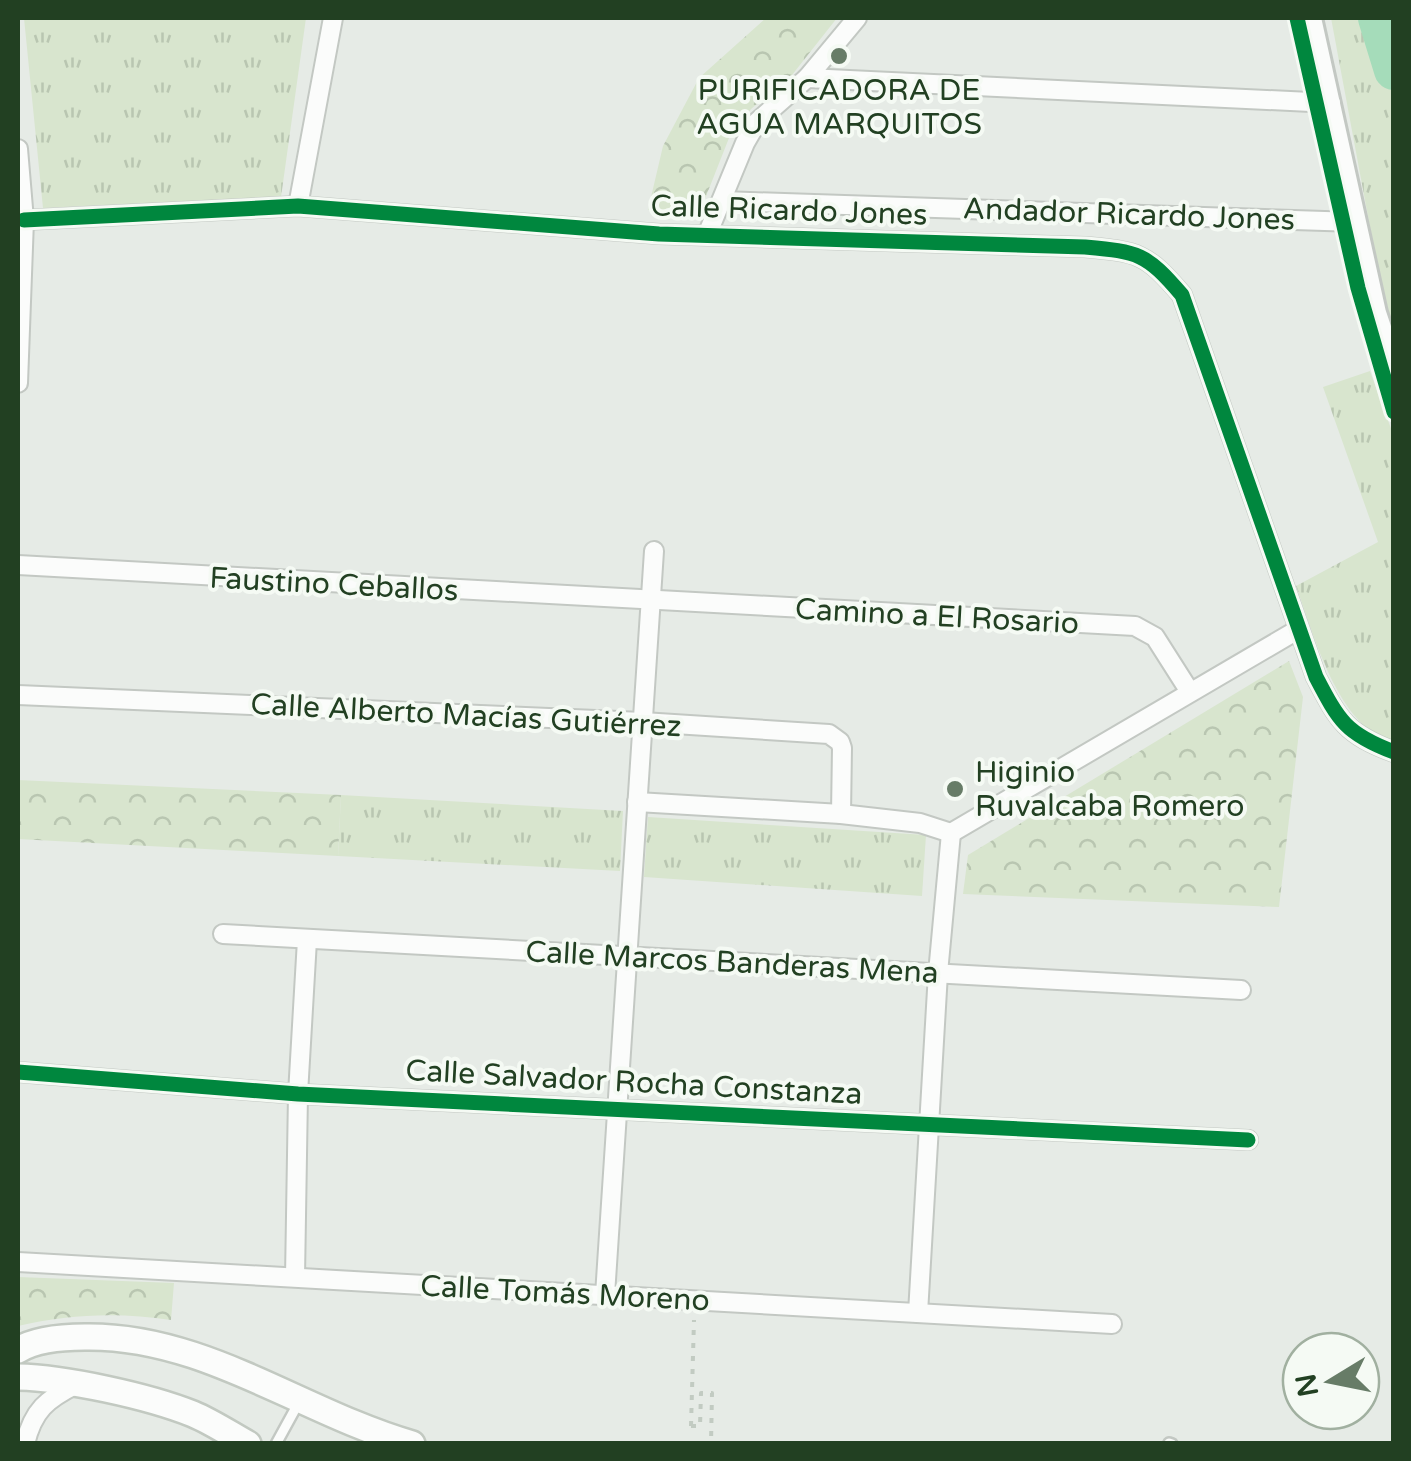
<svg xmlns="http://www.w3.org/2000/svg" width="1411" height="1461" viewBox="0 0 1411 1461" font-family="'Varela Round',sans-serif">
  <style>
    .grass { fill: url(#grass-tufts) }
    .park { fill: url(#park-crowns) }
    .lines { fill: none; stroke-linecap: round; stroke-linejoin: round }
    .river { stroke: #a5dcba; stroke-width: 40 }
    .service-casing { stroke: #c3c8c3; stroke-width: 14 }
    .minor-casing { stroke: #c3c8c3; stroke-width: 22 }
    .tertiary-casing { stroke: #c3c8c3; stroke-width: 28 }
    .secondary-casing { stroke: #c2c9c1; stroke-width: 30 }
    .path { stroke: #c2cbc2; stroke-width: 4; stroke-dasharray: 5 8; stroke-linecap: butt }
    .service { stroke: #fbfcfb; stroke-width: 9 }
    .minor { stroke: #fbfcfb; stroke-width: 18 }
    .tertiary { stroke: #fbfcfb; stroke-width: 22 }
    .secondary { stroke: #fbfcfb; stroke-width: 25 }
    .cycleway-casing { stroke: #f5faf4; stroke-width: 21 }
    .cycleway { stroke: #00873e; stroke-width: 15 }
    .poi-dot { fill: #677c67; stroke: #f5faf4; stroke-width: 4 }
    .labels { text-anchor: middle; stroke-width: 8; stroke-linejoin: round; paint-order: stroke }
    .poi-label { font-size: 30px; fill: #224022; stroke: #f5faf4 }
    .street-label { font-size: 30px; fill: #224022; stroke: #f5faf4 }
  </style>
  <defs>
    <pattern id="grass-tufts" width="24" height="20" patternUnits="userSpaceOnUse" patternTransform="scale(2.5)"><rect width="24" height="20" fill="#d8e5ce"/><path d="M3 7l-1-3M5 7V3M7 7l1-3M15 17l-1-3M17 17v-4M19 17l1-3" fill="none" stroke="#b9c6b1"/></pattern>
    <pattern id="park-crowns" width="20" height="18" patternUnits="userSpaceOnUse" patternTransform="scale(2.5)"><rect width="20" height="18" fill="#d8e5ce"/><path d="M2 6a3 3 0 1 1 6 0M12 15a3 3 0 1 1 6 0" fill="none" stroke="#b9c6b1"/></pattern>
  </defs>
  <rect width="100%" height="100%" fill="#e6ebe6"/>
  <g class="grass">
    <path d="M24,18H306L281,197L43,208Z"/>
    <path d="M1331,18H1393V330L1375,254Z"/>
    <path d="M1370,371L1393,434V742C1338,728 1314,635 1296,586L1378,542L1323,387Z"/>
    <path d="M341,795L623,811L620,871L338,856Z"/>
    <path d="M648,817L926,835L922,896L644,877Z"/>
  </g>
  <g class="park">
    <path d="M766,18H837L792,75L751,109L729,138L701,209L648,210L663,146L699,78Z"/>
    <path d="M1289,661L1303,697L1279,907L963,894L968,855Z"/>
    <path d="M18,780L341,795L338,856L18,839Z"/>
    <path d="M18,1277L174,1283L171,1320C119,1312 69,1314 18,1326Z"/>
  </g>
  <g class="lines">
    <path class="river" d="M1378,18L1394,70"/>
    <defs>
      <g id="service">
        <path d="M1169,1443L1172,1444"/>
        <path d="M276,1444L299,1402"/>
      </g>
      <g id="minor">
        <path d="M807,78L1331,103"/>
        <path d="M18,149L24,220L18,383"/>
        <path d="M722,201L1356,222"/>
        <path d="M298,206L333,18"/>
        <path d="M24,220L298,206L659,234L1085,247C1139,252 1146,253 1182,295L1316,677C1339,721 1346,734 1394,752"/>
        <path d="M707,235L745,143L757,122L807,78L857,18"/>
        <path d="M18,565L1135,626L1155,637L1190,692"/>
        <path d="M18,695L643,722L829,734L840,742L842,748L841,814"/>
        <path d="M637,802L841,814L920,823L951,833"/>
        <path d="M951,833L1299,629"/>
        <path d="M223,934L1241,990"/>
        <path d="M18,1072L298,1094L1248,1140"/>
        <path d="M18,1262L1112,1324"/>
        <path d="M295,1277L298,1094L307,940"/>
        <path d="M605,1295L654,551"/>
        <path d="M918,1313L938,973L951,833"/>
        <path d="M25,1444C33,1410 47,1399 77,1384"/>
      </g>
      <path id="tertiary" d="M1310,18L1375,313L1394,370"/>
      <g id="secondary">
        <path d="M18,1350C36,1339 63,1337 85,1337C204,1335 301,1412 412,1444"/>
        <path d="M18,1377C65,1378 148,1396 193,1414C212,1422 230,1434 248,1444"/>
      </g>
    </defs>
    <use href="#service" class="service-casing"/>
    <use href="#minor" class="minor-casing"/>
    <use href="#tertiary" class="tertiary-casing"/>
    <use href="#secondary" class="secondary-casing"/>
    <g class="path">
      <path d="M691,1426L694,1320"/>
      <path d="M691,1426H700L701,1393H712L711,1444"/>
    </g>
    <use href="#service" class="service"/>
    <use href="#minor" class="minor"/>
    <use href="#tertiary" class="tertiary"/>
    <use href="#secondary" class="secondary"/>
    <defs>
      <g id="cycleway">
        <path d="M1297,18L1358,288L1394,412"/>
        <path d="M24,220L298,206L659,234L1085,247C1139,252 1146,253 1182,295L1316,677C1339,721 1346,734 1394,752"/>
        <path d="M18,1072L298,1094L1248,1140"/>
      </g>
    </defs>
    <use href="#cycleway" class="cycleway-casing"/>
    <use href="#cycleway" class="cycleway"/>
  </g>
  <g class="poi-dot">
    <circle cx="839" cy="56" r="10"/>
    <circle cx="955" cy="789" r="10"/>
  </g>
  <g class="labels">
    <g class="poi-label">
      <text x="839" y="100">PURIFICADORA DE<tspan x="839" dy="34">AGUA MARQUITOS</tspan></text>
      <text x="975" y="782" text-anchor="start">Higinio<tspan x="975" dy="34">Ruvalcaba Romero</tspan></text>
    </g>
    <g class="street-label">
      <text transform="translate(789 210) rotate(2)" y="10">Calle Ricardo Jones</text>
      <text transform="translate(1129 214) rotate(2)" y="10">Andador Ricardo Jones</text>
      <text transform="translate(334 584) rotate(3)" y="10">Faustino Ceballos</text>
      <text transform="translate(937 616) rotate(3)" y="10">Camino a El Rosario</text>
      <text transform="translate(466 715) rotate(3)" y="10">Calle Alberto Macías Gutiérrez</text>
      <text transform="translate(732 962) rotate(3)" y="10">Calle Marcos Banderas Mena</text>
      <text transform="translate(634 1082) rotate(3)" y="10">Calle Salvador Rocha Constanza</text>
      <text transform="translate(565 1293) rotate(3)" y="10">Calle Tomás Moreno</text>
    </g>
  </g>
  <rect width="1411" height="1461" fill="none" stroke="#224022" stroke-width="40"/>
  <g transform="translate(1331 1381) rotate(260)"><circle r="48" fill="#f5faf4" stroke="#a1b0a0" stroke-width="2.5"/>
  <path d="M0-8L18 38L0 25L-18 38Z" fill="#677c67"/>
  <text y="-15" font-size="28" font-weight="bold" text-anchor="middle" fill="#224022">N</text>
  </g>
</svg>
